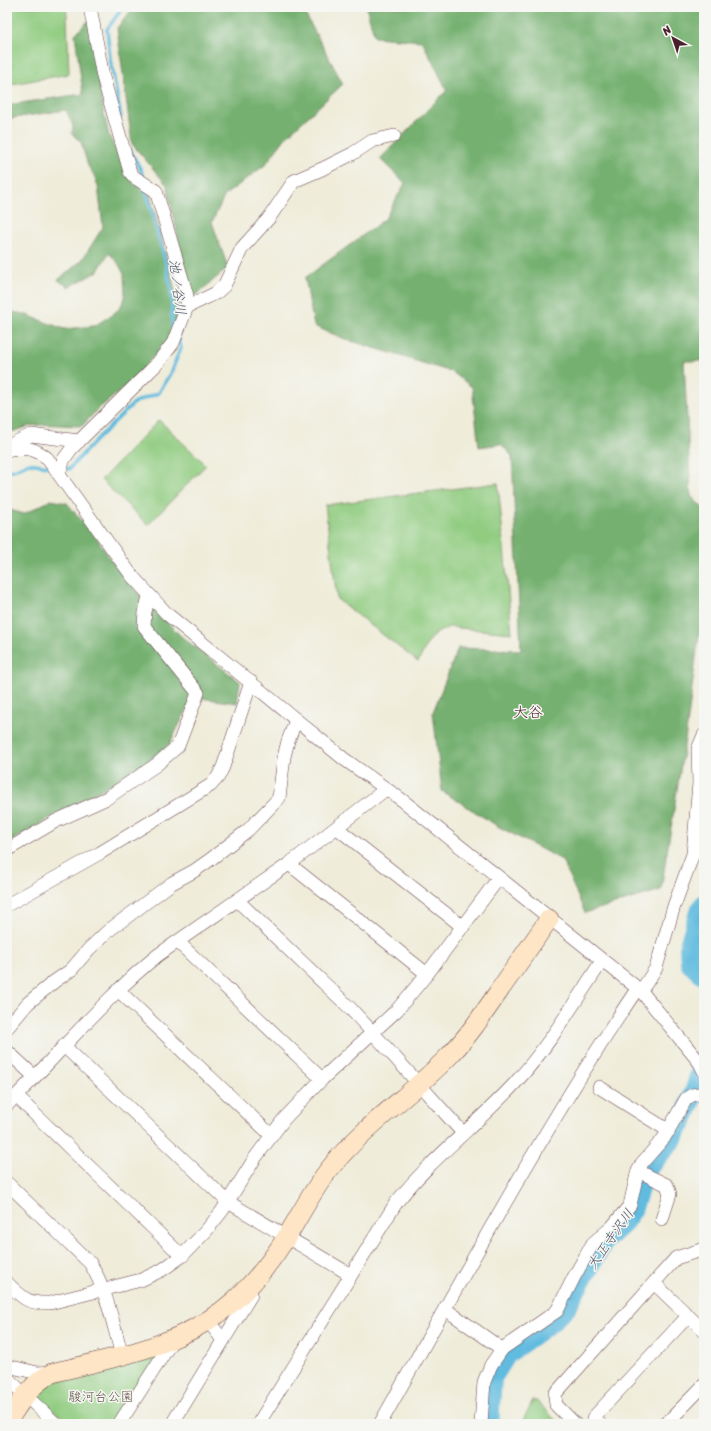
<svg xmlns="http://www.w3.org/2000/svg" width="711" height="1431" viewBox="0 0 711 1431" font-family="Sriracha,'Klee One',sans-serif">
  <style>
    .green { fill: #91cc81; stroke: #6e7656 }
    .forest { fill: #74b06f; stroke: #5f684d }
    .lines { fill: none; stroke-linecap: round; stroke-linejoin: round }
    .stream { stroke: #61bbdf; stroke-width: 3.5 }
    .river { stroke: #61bbdf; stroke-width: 20 }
    .street-casing { stroke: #633e45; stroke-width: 14 }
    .secondary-casing { stroke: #633e45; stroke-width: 20 }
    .street { stroke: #fff; stroke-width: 13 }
    .secondary { stroke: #fde5c5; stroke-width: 19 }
    .labels { text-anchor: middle; stroke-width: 3; stroke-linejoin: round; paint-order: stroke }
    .park-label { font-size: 13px; fill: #5f5345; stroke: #f6f6f2 }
    .water-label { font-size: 14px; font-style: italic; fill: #52566a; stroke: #f6f6f2 }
    .quarter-label { font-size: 15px; fill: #4a1f2b; stroke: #f6f6f2 }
  </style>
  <rect width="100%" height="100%" fill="#f6f6f2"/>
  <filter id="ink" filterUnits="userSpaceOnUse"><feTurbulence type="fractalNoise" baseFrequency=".025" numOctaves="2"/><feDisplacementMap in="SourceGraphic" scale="8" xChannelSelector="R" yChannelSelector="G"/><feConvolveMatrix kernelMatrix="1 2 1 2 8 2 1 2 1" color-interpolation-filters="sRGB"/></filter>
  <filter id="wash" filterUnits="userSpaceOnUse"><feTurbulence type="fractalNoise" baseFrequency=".012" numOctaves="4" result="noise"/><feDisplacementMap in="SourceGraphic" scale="16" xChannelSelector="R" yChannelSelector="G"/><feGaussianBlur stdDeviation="0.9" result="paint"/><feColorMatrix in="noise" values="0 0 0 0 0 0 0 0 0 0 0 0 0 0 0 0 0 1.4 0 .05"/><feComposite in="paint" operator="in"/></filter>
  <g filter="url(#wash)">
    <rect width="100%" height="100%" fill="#efecd9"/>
    <g class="green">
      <path d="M7,7H66L67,15L69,74L7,85Z"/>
      <path d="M159,420L206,465L148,525L101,480Z"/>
      <path d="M498,483L512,633L449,627L435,634L427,644L418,662L337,599L325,505Z"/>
      <path d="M155,1354L157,1360L115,1424H61L34,1399L40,1386Z"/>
      <path d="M533,1401H537L559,1424H521Z"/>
    </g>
    <g class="forest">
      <path d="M134,7H303L302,8L343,84L287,136L265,165L225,195L212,222L228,268L191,299L167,185L132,144L117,28Z"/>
      <path d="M366,7H704V361H684L691,496L704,509V596L686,734L661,890L585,913L562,860L499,827L442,791L433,712L458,648L521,650L512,456L501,444L479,447L472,387L452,372L345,339L314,326L305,278L385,219L405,183L380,159L447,90L422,41L375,37Z"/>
      <path d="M89,20L103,109L109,136L132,182L150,195L179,305L177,329L142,370L124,388L98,409L82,426C66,426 48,423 31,426C23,427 16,433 7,431V311L24,314L64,329L94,326L112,315L120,308L125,297L124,274L118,263L109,253L97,272L69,287L58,280L82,260L103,227L98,186L94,175L88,166L81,142L72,134L73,126L66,110L7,119V105L83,94L75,34Z"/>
      <path d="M51,500L67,503L98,540L115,566L144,600L182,637L240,682L237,703L193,697L169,745L137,770L53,816L7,844V509L24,514Z"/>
    </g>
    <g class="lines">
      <g class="stream">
        <path d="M121,117L110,58L107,29L123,7"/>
        <path d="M130,150L141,170L143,178"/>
        <path d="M145,188C153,223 167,257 171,292C172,303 172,315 172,326L174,330"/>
        <path d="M64,468L69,469L95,441L135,402L159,393L172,370L181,347L178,340"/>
        <path d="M7,471L14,470L29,463L48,466"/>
      </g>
      <g class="river">
        <path d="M704,904L698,915L689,946L690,963L704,976"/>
        <path d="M489,1424L492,1378L507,1354L550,1323L566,1307L605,1240L622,1225L632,1210L645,1171L672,1140L685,1116L696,1087L704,1058"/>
      </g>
    </g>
  </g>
  <g filter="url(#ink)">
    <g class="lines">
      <defs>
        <g id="street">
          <path d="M187,307L216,293L224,286L242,248L269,218L294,181L322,169L352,154L372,141L394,136"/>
          <path d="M9,449L14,443L31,435L79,441"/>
          <path d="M7,451L9,449C26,448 33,447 47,458L132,576L167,614L344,759L402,800L641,991L700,1063L704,1071"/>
          <path d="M59,473L64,459L72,448L156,365L173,343L187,307V296L184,285L156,191L134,177L130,172L103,77L90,7"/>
          <path d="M337,828L463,927"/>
          <path d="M7,850L56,821L107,798L156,765L178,746L198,693L144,626L145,612L149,596"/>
          <path d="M289,864L427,974"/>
          <path d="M238,901L349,1007L373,1033L463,1133"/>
          <path d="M7,905L100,853L211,785L218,777L223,767L251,682"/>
          <path d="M178,942L322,1079"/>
          <path d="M118,990L271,1135"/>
          <path d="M641,991L656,968L674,906L693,854L699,783L698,749L704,735"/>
          <path d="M7,1028L28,1003L55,981L71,970L89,949L108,931L172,883L194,871L211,859L248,830L279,798L284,757L288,741L296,720"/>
          <path d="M64,1046L228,1202L351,1275"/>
          <path d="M7,1051L34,1076"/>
          <path d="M599,1087L669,1131"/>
          <path d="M16,1096L182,1256"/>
          <path d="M7,1105C58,1056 102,1000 158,955L289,864L386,789"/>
          <path d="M638,1171L667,1185L670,1194L662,1219"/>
          <path d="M7,1183L90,1263C107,1290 113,1325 122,1355"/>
          <path d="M7,1283C23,1298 27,1304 50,1303L141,1280L162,1270L182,1256L206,1231L222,1211L255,1158L284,1119L322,1079L397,1010L427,974L498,879"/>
          <path d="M654,1283L704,1331"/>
          <path d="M445,1309L502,1349"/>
          <path d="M208,1321L223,1340"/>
          <path d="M7,1366L38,1373L52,1372"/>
          <path d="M7,1378L56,1424"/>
          <path d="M119,1424L174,1338"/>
          <path d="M172,1424L251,1295L249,1287"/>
          <path d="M258,1424L396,1203C431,1158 478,1124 516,1082C549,1046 575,1001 602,961"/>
          <path d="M380,1424C463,1277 543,1129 637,989"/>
          <path d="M481,1424L484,1382L491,1365L502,1349L557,1311L574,1277L593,1243L612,1227L630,1205L637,1174L642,1163L664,1138L686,1099L692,1095L704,1093"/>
          <path d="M575,1424L556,1405L555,1394L676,1258L704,1249"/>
          <path d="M600,1424L593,1418L688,1316"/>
          <path d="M666,1424L704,1385"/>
        </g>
        <path id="secondary" d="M7,1422C20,1403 30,1384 52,1373C104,1360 161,1350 207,1321C240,1301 265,1271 286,1238C301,1214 313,1189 331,1167C365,1125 410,1096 448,1057C467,1038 482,1016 497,994C514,969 532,944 549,919"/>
      </defs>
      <use href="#street" class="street-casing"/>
      <use href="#secondary" class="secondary-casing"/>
      <use href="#street" class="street"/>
      <use href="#secondary" class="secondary"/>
    </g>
  </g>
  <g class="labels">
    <g class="park-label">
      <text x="101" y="1401">駿河台公園</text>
    </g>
    <g class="water-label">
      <text transform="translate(178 287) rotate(83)" y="5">池ノ谷川</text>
      <text transform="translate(610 1239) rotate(-55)" y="5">大正寺沢川</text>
    </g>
    <g class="quarter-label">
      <text x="528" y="717">大谷</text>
    </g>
  </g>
  <rect width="711" height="1431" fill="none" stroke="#f6f6f2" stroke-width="24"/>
  <g transform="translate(673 38) rotate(320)" stroke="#f6f6f2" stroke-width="3" paint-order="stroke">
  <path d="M0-3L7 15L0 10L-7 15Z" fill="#4a1f2b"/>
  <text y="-6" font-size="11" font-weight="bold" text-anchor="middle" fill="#4a1f2b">N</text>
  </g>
</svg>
